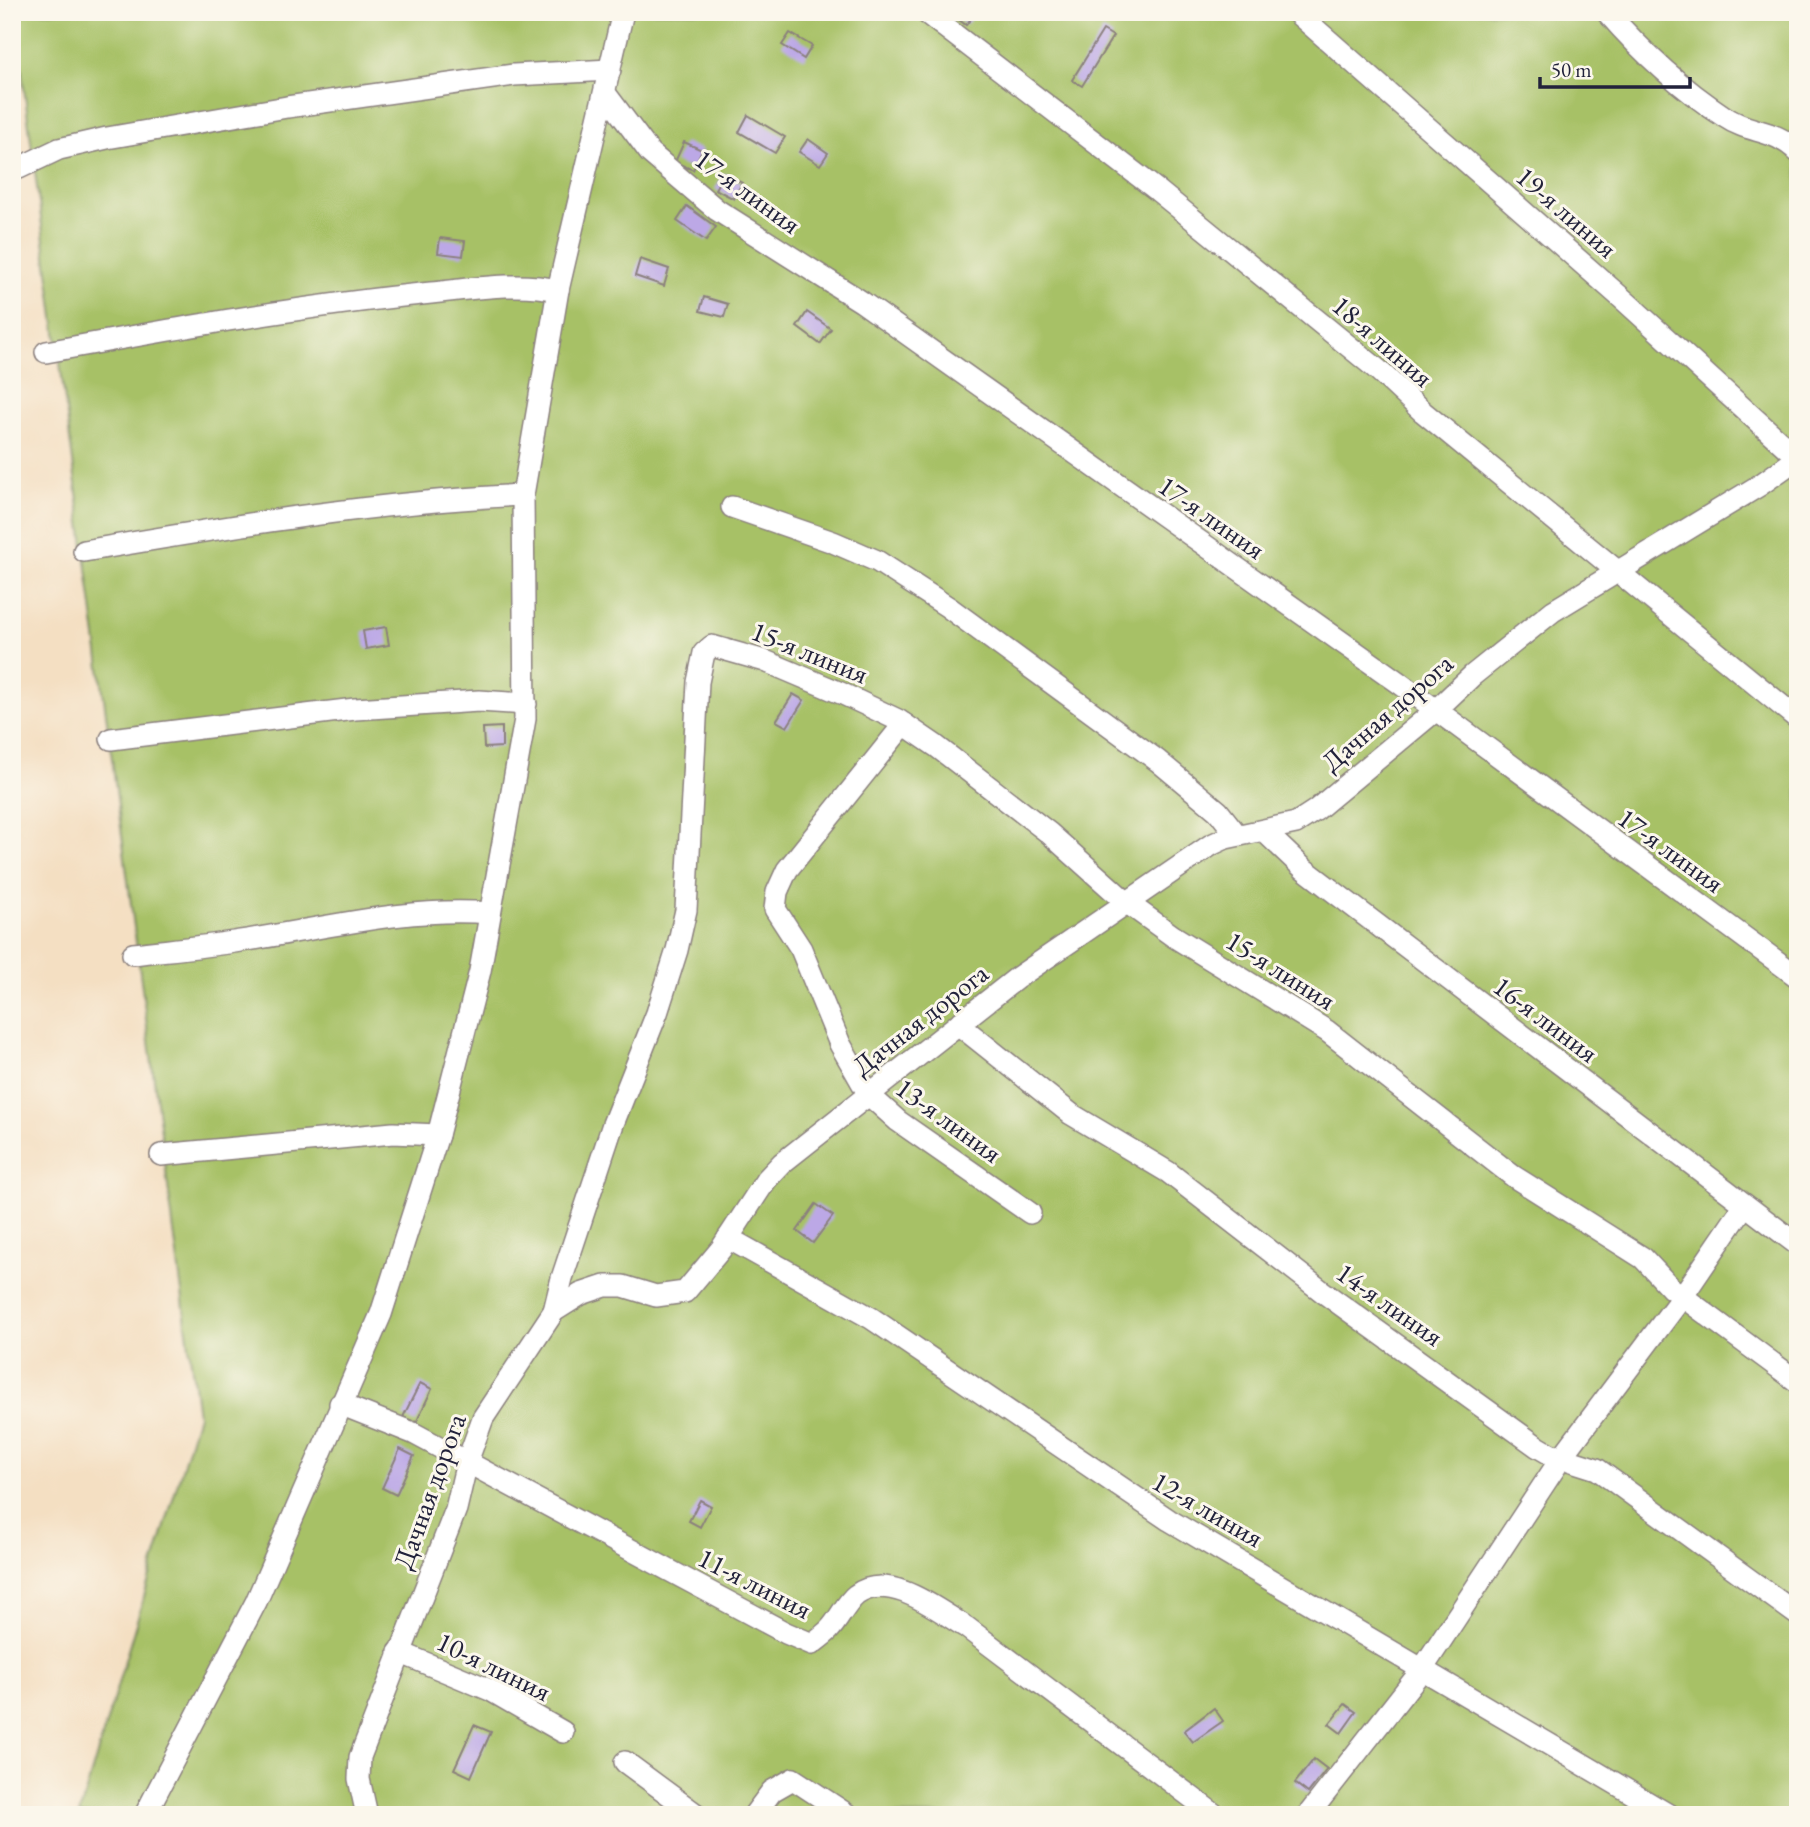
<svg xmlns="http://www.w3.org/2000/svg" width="1810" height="1827" viewBox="0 0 1810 1827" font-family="'EB Garamond',serif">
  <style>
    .green { fill: #a7c166; stroke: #647250; stroke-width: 2 }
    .building { fill: #bca8e6 }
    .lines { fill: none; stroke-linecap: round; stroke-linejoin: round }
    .street-casing { stroke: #8b807e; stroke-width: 24 }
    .street { stroke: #fff; stroke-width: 21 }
    .labels { text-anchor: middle; stroke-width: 6; stroke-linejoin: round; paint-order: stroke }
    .street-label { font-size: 28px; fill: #22223b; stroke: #fbf7ec }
  </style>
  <rect width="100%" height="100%" fill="#fbf7ec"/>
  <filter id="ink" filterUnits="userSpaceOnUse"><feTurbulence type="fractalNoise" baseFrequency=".0143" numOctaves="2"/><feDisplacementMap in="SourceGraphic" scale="14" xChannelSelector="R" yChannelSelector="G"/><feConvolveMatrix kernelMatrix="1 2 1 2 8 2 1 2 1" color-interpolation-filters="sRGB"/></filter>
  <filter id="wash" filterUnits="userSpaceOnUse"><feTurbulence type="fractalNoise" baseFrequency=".00686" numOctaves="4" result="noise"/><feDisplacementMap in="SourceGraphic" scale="28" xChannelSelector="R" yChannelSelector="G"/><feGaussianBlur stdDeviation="1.57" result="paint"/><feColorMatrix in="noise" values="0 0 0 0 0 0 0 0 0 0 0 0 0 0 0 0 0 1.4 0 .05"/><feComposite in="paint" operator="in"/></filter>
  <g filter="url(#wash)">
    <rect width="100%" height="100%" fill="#f4dfc2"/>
    <path class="green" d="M14,12H1798V1815H79L198,1415Z"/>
    <g id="blocks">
      <g class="building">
        <path d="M948,12H976L966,25Z"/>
        <path d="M1103,30L1113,36L1082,86L1072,80Z"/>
        <path d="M790,33L812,46L804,59L782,45Z"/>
        <path d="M748,115L785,137L775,153L739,132Z"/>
        <path d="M808,139L828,153L820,165L799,152Z"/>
        <path d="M684,142L702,150L693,170L675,162Z"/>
        <path d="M724,173L742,183L734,199L715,189Z"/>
        <path d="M687,206L716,227L706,241L677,221Z"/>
        <path d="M440,238L465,241L463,256L438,253Z"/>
        <path d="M640,259L669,269L664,286L635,276Z"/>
        <path d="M704,297L728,304L724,317L700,311Z"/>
        <path d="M807,312L831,329L820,344L797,327Z"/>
        <path d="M386,627L389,645L366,649L363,631Z"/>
        <path d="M793,694L804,700L787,727L776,721Z"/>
        <path d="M502,727V747L484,748L483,728Z"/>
        <path d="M816,1204L833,1216L813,1243L797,1231Z"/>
        <path d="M420,1383L432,1389L416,1423L403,1417Z"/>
        <path d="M400,1449L414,1456L396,1495L382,1488Z"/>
        <path d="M700,1500L711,1506L700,1527L689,1521Z"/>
        <path d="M1345,1704L1356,1712L1341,1733L1329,1724Z"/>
        <path d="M1214,1708L1223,1721L1193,1742L1184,1731Z"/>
        <path d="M474,1725L491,1732L471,1777L454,1769Z"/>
        <path d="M1314,1759L1327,1769L1308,1793L1295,1783Z"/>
      </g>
    </g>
  </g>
  <g filter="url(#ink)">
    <use href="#blocks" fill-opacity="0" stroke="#8b807e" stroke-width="2"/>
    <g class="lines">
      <defs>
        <g id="street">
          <path d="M925,12L1157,190L1378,370L1423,412L1798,719"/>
          <path d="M1296,12L1625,301L1798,458"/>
          <path d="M1607,12C1641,51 1682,89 1725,117C1750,134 1775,128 1798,152"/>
          <path d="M605,93L650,153L717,210L862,302L1398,682L1798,977"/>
          <path d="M19,168L59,149L107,138L287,107L514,75L610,70"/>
          <path d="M46,352C173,329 301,306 431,293C472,289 517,281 558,290"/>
          <path d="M732,507L833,542L877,561L948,607L1158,761L1218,811L1237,835"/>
          <path d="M84,551C229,526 376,502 523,495"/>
          <path d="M904,724L787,870L777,892L775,909L801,949L840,1044L869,1095L898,1121L1030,1213"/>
          <path d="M111,739L355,709L479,701L526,704"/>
          <path d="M1264,831L1304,869L1798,1245"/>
          <path d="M133,954C167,950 201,947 234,942C318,930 405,906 490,913"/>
          <path d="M958,1024L1071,1114L1168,1172L1323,1292L1538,1447L1550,1454L1597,1469L1798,1615"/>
          <path d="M161,1155L393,1133L438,1135"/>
          <path d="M728,1238L871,1318L1169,1520L1669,1815"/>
          <path d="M554,1311L562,1278L613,1124L657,1013L677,950L686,910L698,682L704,653L712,646L765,661L843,694L898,720L936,746L1049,833L1126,902L1173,936L1327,1031L1513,1176L1643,1258L1671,1288L1798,1382"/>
          <path d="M340,1404L413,1433L786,1633L812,1644C818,1639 824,1635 829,1630C839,1620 845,1604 856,1595C889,1570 939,1611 966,1627L1215,1815"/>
          <path d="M399,1652L490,1690L563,1732"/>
          <path d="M625,1762L697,1815"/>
          <path d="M145,1815L256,1602L381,1314L438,1135L480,971L525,719L523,495L558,290L623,12"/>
          <path d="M367,1815L359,1779L360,1757L456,1509L467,1462L483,1418L554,1311L581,1294L605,1286H623L656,1296L685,1292L721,1249L766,1180L782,1163L1017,978L1211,845L1226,838L1296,823L1316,810L1435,711L1473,675L1553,611L1760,485L1798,458"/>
          <path d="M754,1815L772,1791L793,1779L848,1815"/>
          <path d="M1308,1815L1421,1671L1562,1457L1682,1297L1744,1206"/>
        </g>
      </defs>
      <use href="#street" class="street-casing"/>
      <use href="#street" class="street"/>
    </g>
  </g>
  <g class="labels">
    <g class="street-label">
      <text transform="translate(748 191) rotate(36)" y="10">17-я линия</text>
      <text transform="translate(1567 212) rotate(41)" y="10">19-я линия</text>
      <text transform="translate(1383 341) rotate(41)" y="10">18-я линия</text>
      <text transform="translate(1212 517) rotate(35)" y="10">17-я линия</text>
      <text transform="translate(810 652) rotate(22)" y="10">15-я линия</text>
      <text transform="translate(1387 712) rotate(-41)" y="10">Дачная дорога</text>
      <text transform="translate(1671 850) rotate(36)" y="10">17-я линия</text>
      <text transform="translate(1281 970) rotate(32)" y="10">15-я линия</text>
      <text transform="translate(920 1019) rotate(-38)" y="10">Дачная дорога</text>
      <text transform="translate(1546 1019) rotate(37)" y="10">16-я линия</text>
      <text transform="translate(949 1120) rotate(36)" y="10">13-я линия</text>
      <text transform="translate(1390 1304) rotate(35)" y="10">14-я линия</text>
      <text transform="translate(429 1491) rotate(-70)" y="10">Дачная дорога</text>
      <text transform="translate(1208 1509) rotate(30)" y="10">12-я линия</text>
      <text transform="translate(755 1583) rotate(27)" y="10">11-я линия</text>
      <text transform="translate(494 1666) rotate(26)" y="10">10-я линия</text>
    </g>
  </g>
  <rect width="1810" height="1827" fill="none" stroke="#fbf7ec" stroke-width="42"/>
  <path d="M1540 77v10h150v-10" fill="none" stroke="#22223b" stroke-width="3.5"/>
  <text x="1551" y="77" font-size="21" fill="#22223b" stroke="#fbf7ec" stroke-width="5" paint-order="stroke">50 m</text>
</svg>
